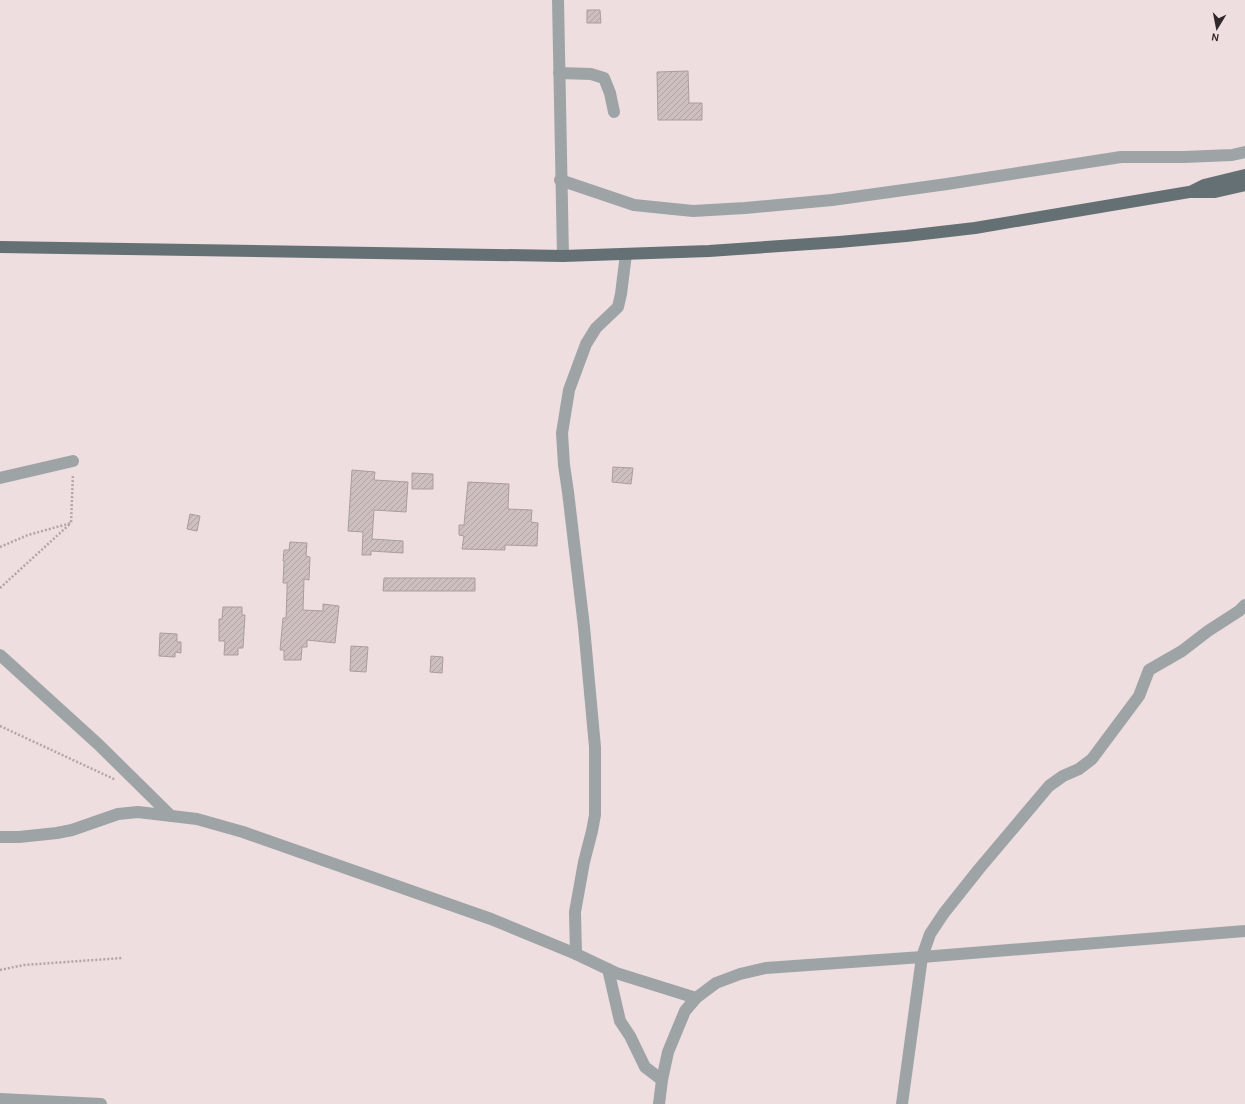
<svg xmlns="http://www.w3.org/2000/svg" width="1245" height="1104" viewBox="0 0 1245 1104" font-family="Karla,sans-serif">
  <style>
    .building { fill: url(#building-hatch); stroke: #ab9c9e }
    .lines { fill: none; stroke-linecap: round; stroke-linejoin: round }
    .path { stroke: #b2a5a6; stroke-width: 2.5; stroke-dasharray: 2 2; stroke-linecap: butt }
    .minor { stroke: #9ea4a6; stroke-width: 12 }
    .major { stroke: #647073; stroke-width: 12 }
  </style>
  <defs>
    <pattern id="building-hatch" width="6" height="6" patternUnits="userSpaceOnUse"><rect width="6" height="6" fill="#cdbebf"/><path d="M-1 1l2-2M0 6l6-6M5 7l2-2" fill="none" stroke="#b0a3a4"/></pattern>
  </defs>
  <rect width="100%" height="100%" fill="#eedee0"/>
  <g class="building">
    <path d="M587,10H600L601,23H587Z"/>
    <path d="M688,71L689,103H702V120H658L657,72Z"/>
    <path d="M613,467L633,468L631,484L612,482Z"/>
    <path d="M352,470L375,472L374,480L408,482L406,512L374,510L372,539L403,541V553L371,551V555H362L363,532L348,531Z"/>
    <path d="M412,473L433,474V489H412Z"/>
    <path d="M468,482L509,484L508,509L532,510L531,522L538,523L537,546L505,545V550L462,549L464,536L459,535V525H464Z"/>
    <path d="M190,514L200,516L197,531L187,529Z"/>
    <path d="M290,542L307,543L306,556L310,557L309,580L304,579L303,610L323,611V604L339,606L335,643L307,640V647H302L301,660H284V650H280L283,618H286L287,591V583H283L284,561H283L284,550H289Z"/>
    <path d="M384,578H475V591H383Z"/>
    <path d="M223,607H242V615H245L243,648H238V655H224L225,641H219V619H222Z"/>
    <path d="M160,633L177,634V642H181V653L175,652V657L159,656Z"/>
    <path d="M351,646L368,647L366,672L350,671Z"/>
    <path d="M431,656L443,657L442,673L430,672Z"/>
  </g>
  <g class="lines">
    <g class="path">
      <path d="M0,547L28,535L71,523L73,474"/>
      <path d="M0,588L71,523"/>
      <path d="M0,726L116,780"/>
      <path d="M0,970L24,965L122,958"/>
    </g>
    <g class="minor">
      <path d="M558,0L563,256"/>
      <path d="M559,73L591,74L604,78L610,93L614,112"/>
      <path d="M560,180L634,205L693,211L745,208L832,200L947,184L1121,157H1184L1232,155L1245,152"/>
      <path d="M0,478L73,461"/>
      <path d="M0,655L99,745L171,816"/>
      <path d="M0,837H19L57,833L72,830L118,814L138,812L197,819L243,832L491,919L576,954L616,973L696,998"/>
      <path d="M576,954L575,912L584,862L592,831L595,815V747L584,627L568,492L564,465L562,433L569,390L586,344L596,328L618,307L621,294L626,254"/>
      <path d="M608,969L620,1021L630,1036L645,1067L662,1080"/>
      <path d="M0,1099L101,1104"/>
      <path d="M659,1104L662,1080L668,1052L685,1011L696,998L716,983L740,974L766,968L922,957L1245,931"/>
      <path d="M902,1104L922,957L930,934L944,913L979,869L1049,786L1063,776L1079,769L1092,759L1139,696L1149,670L1182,651L1208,631L1239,611L1245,605"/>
    </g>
    <g class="major">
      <path d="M1190,192L1204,185L1245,175"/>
      <path d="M0,247L563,256L709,251L839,242L906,236L975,228L1189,192H1215L1245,185"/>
    </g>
  </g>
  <g transform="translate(1217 28) rotate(190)" stroke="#eedee0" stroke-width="3" paint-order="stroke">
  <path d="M0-3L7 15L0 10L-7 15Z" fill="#2e2828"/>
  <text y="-6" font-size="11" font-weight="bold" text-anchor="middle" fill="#2e2828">N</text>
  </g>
</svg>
